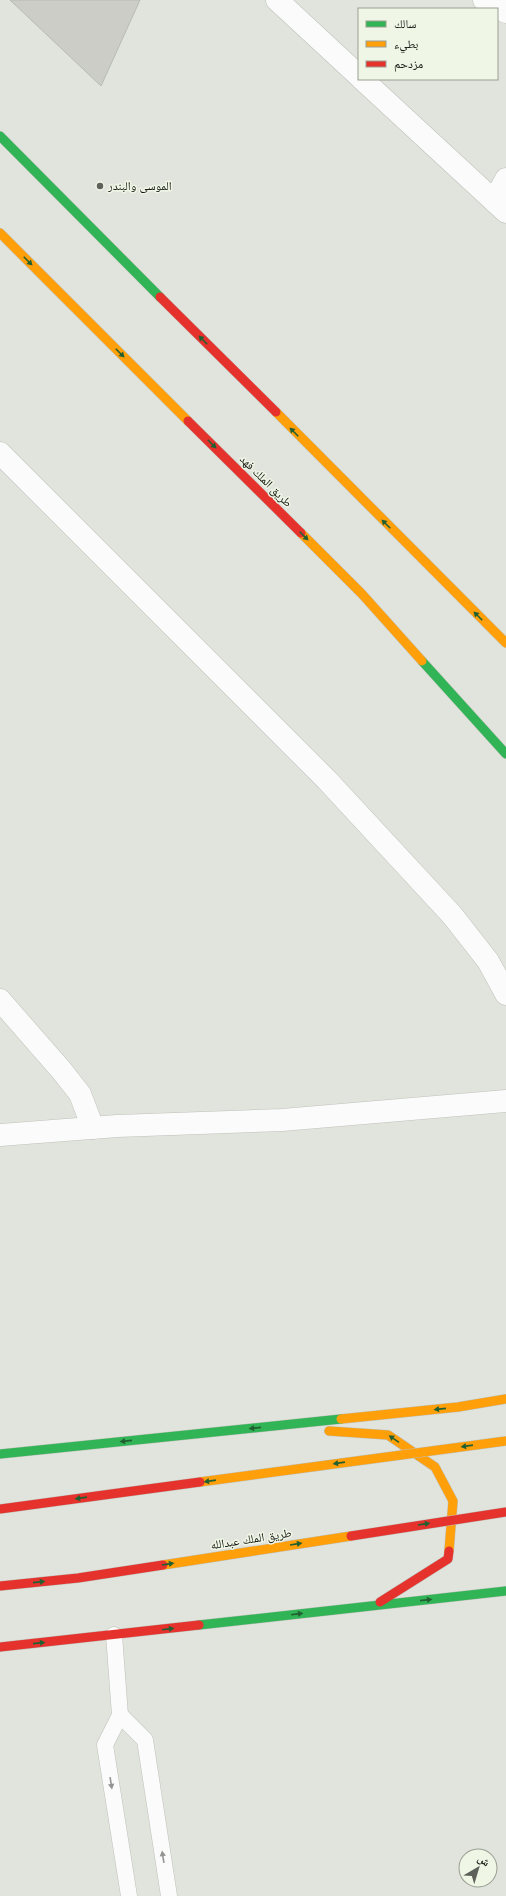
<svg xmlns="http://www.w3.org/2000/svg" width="506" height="1896" viewBox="0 0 506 1896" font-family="'Noto Serif','Noto Naskh Arabic',serif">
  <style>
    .building { fill: #cbcdc6; stroke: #b8bbb4 }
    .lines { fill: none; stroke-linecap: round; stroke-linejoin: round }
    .lane-casing { stroke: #bfc1bb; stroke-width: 17 }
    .street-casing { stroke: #bfc1bb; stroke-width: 23 }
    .fast-casing { stroke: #bfc1bb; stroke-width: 10 }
    .slow-casing { stroke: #bfc1bb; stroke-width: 10 }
    .jam-casing { stroke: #bfc1bb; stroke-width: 10 }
    .lane { stroke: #fafbfa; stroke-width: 16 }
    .street { stroke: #fafbfa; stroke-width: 22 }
    .fast { stroke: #30b455; stroke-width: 9 }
    .slow { stroke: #ff9f0a; stroke-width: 9 }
    .jam { stroke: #e5322d; stroke-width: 9 }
    .slow-bridge-casing { stroke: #bfc1bb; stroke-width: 10; stroke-linecap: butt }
    .jam-bridge-casing { stroke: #bfc1bb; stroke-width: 10; stroke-linecap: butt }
    .slow-bridge { stroke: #ff9f0a; stroke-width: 9 }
    .jam-bridge { stroke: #e5322d; stroke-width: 9 }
    .oneway { fill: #225f31 }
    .oneway2 { fill: #949592 }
    .poi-dot { fill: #5e605a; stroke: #eff6e6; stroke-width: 1.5 }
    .labels { text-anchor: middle; stroke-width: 3; stroke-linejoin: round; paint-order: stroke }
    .poi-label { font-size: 12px; fill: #171914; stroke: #eff6e6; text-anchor: start }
    .street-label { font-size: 12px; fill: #171914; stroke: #eff6e6 }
  </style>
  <rect width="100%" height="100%" fill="#e1e4dc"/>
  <path class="building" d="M10,0H140L101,86Z"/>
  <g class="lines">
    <defs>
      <g id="lane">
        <path d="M114,1635L120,1715L105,1745L129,1896"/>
        <path d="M120,1715L145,1740L169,1896"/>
      </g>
      <g id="street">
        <path d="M277,0L359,76"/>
        <path d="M484,0L506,12"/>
        <path d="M362,79L506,212"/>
        <path d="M494,201L506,179"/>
        <path d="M0,453L326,779L452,915L488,961L506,994"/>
        <path d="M0,1000L62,1071L80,1094L93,1128"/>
        <path d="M0,1135L117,1126L282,1120L506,1101"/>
      </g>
      <g id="fast">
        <path d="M0,136L160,297"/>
        <path d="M422,661L506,754"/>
        <path d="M0,1454L341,1419"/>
        <path d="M199,1625L506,1591"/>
      </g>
      <g id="slow">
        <path d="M0,233L188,421"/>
        <path d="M276,412L506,643"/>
        <path d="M301,533L362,594L422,661"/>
        <path d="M341,1419L458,1407L506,1399"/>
        <path d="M329,1431L388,1435L435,1467L453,1501L449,1551"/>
      </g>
      <g id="jam">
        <path d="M160,297L276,412"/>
        <path d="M188,421L301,533"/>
        <path d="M380,1602L448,1559L449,1551"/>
        <path d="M0,1647L199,1625"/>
      </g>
    </defs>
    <use href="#lane" class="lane-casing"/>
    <use href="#street" class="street-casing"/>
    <use href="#fast" class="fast-casing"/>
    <use href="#slow" class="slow-casing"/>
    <use href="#jam" class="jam-casing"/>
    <use href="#lane" class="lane"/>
    <use href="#street" class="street"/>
    <use href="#fast" class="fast"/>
    <use href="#slow" class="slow"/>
    <use href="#jam" class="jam"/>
    <defs>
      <g id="slow-bridge">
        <path d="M200,1482L506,1441"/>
        <path d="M163,1565L351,1536"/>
      </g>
      <g id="jam-bridge">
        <path d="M0,1509L200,1482"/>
        <path d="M351,1536L506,1512"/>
        <path d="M0,1586L78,1578L163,1565"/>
      </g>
    </defs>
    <use href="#slow-bridge" class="slow-bridge-casing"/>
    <use href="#jam-bridge" class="jam-bridge-casing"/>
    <use href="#slow-bridge" class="slow-bridge"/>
    <use href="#jam-bridge" class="jam-bridge"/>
  </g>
  <defs><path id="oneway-solid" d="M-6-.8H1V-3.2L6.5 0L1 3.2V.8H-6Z"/></defs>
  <g class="oneway">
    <use href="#oneway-solid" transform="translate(28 261) rotate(45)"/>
    <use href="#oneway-solid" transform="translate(203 340) rotate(-135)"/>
    <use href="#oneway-solid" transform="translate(120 353) rotate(45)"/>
    <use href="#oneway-solid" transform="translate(294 432) rotate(-135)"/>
    <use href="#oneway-solid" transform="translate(212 444) rotate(45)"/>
    <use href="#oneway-solid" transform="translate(386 524) rotate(-135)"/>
    <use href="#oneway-solid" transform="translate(304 536) rotate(45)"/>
    <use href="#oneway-solid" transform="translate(478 616) rotate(-135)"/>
    <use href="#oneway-solid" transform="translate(440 1409) rotate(174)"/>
    <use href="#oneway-solid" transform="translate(255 1428) rotate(174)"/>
    <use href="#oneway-solid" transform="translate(394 1439) rotate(-146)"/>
    <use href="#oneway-solid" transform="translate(126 1441) rotate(174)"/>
    <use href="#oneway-solid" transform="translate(467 1446) rotate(172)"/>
    <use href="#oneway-solid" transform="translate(339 1463) rotate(172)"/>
    <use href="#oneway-solid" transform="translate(210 1481) rotate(172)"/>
    <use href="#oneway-solid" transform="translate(81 1498) rotate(172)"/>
    <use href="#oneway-solid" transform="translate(424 1524) rotate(-9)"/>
    <use href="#oneway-solid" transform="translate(296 1544) rotate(-9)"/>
    <use href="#oneway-solid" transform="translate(168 1564) rotate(-9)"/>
    <use href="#oneway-solid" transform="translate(39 1582) rotate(-6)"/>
    <use href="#oneway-solid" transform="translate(426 1600) rotate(-6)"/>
    <use href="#oneway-solid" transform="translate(297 1614) rotate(-7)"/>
    <use href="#oneway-solid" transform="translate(168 1629) rotate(-7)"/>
    <use href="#oneway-solid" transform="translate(39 1643) rotate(-6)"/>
  </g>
  <g class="oneway2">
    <use href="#oneway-solid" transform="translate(111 1783) rotate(81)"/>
    <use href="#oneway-solid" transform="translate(163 1857) rotate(-99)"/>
  </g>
  <circle class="poi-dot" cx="100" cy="186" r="4"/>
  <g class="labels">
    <g class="poi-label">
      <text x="108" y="190">الموسى والبندر</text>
    </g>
    <g class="street-label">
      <text transform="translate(266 481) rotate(45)" y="4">طريق الملك فهد</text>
      <text transform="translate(251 1539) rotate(-9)" y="4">طريق الملك عبدالله</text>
    </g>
  </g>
  <rect x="358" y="8" width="140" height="72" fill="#eff6e6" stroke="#999e92"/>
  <rect x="366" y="21" width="20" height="6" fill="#30b455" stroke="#999e92"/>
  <text x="394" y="28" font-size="12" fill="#171914">سالك</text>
  <rect x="366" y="41" width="20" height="6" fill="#ff9f0a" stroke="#999e92"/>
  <text x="394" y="48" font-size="12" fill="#171914">بطيء</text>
  <rect x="366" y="61" width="20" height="6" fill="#e5322d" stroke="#999e92"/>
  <text x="394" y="68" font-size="12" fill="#171914">مزدحم</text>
  <g transform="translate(478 1868) rotate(38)"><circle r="19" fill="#eff6e6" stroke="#999e92"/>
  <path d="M0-3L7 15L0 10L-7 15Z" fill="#5e605a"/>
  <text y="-6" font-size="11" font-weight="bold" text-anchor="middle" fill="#171914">ش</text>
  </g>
</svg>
